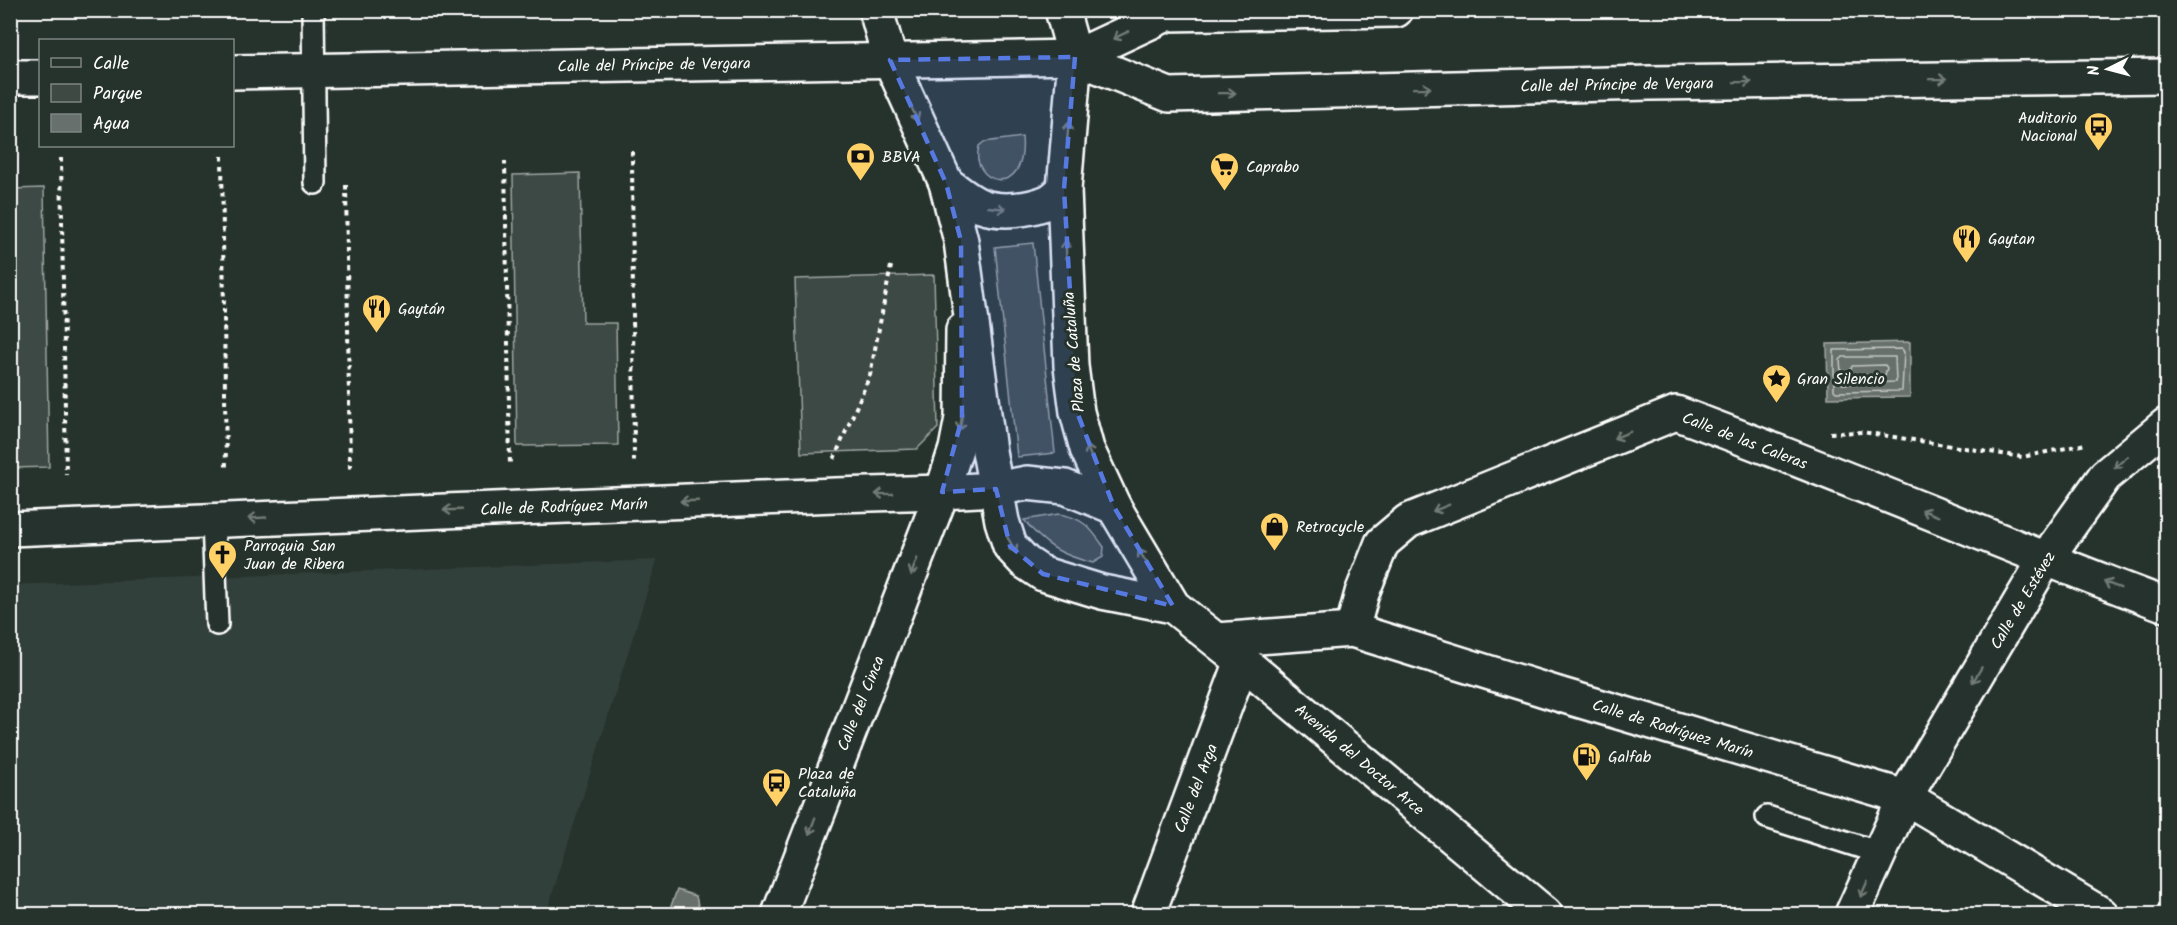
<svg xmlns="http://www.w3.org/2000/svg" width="2177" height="925" viewBox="0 0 2177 925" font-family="Kalam,sans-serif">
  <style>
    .built { fill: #333f3a }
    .green { fill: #3e4944; stroke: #9ea4a2; stroke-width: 1.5 }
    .water { fill: #67706c; stroke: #a4a9a7; stroke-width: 1.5 }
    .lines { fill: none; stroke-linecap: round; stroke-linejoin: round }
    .shore { stroke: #c2c6c4; stroke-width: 1.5 }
    .service-casing { stroke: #fff; stroke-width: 26 }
    .minor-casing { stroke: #fff; stroke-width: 38 }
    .tertiary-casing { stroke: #fff; stroke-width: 38 }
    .secondary-casing { stroke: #fff; stroke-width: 38 }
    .path { stroke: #fff; stroke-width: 4; stroke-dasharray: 4.5 4.5; stroke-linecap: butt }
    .service { stroke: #26332d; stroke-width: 21 }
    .minor { stroke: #26332d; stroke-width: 33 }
    .tertiary { stroke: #26332d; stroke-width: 33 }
    .secondary { stroke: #26332d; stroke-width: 33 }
    .oneway { stroke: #727a76 }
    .marked { fill: #567ae2; fill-opacity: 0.2; stroke: #567ae2; stroke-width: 4.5; stroke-dasharray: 12 8; stroke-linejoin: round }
    .labels { text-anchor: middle; stroke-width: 6; stroke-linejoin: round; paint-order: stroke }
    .street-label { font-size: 16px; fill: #fff; stroke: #26332d }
    .poi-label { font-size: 16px; fill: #fff; stroke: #26332d; text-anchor: start }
  </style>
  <rect width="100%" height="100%" fill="#26332d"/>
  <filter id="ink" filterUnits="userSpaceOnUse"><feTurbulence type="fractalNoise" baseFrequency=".0167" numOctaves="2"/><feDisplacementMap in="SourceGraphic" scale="12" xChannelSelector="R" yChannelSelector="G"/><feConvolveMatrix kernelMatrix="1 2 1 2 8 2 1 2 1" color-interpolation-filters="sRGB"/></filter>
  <g filter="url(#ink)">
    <path class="built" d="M657,560L546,914H11L10,585Z"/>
    <g class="green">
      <path d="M1022,137C1028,201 968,184 979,146L984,142Z"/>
      <path d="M580,173L583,323H616L618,445L517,446L513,175Z"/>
      <path d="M44,188L49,467L11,468V189Z"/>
      <path d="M1033,243L1055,453L1017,457L995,247Z"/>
      <path d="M934,275L938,428L917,449L801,453L795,279Z"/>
      <path d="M1059,514C1083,518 1090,527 1104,547L1103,557L1093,563C1061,555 1045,546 1024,520Z"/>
    </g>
    <g class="water">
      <path d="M1910,342V397L1828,398L1827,344Z"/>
      <path d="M677,890L696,896L700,914H668Z"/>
    </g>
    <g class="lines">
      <g class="shore">
        <path d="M1902,349L1904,352L1902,391L1836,392L1834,390V350Z"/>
        <path d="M1843,357H1895L1896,382L1842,384L1840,360Z"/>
        <path d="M1885,365L1887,368L1885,375H1852L1850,373L1852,366Z"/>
      </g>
      <defs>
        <g id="service">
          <path d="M313,10L315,183"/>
          <path d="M213,520L217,624"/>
          <path d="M1767,817L1880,853"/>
        </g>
        <g id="minor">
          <path d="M10,529L835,495L942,492L996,489L1027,483L1065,487L1114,507"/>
          <path d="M1352,630L1362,593L1382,543L1408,521L1676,413C1841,474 2002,544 2166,605"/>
          <path d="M1217,640L1352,630L1561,695L1905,797L2101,914"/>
          <path d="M779,914L942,492L956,449L962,418L963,330"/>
          <path d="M1148,914L1242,661"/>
          <path d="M1852,914L1905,797L2045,560L2105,476L2166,425"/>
        </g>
        <g id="tertiary">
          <path d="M876,10L890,60L946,183L961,241L989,451L1002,521L1010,546L1025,562L1043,574L1102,592L1173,606"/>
          <path d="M1062,10L1075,57L1064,189L1071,366L1077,412L1087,449L1114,507L1173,606L1242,661L1545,914"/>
          <path d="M946,183C957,191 968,201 981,206C1001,213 1030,210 1050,201C1055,198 1060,193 1064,189"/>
        </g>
        <g id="secondary">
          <path d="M1075,57L1169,95L1650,83L2166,76"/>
          <path d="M232,72L1075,57L1167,14L1396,10"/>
          <path d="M10,77H40"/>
        </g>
      </defs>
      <use href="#service" class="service-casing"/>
      <use href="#minor" class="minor-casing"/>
      <use href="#tertiary" class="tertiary-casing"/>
      <use href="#secondary" class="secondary-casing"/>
      <g class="path">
        <path d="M632,151L634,465"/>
        <path d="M222,156L226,471"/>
        <path d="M61,158L66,475"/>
        <path d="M505,161L510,467"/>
        <path d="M346,185L350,470"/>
        <path d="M1830,433L1862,432L2022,457L2086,444"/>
        <path d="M834,459L870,375L891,266"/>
      </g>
      <use href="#service" class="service"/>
      <use href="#minor" class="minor"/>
      <use href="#tertiary" class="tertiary"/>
      <use href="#secondary" class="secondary"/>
    </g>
    <defs><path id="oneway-shaft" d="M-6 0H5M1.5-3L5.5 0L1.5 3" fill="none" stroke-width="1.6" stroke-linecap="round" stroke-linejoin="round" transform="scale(1.5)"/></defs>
    <g class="oneway">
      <use href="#oneway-shaft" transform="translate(1121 35) rotate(155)"/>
      <use href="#oneway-shaft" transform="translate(1938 79) rotate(-1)"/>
      <use href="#oneway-shaft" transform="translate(1743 82) rotate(-1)"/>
      <use href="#oneway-shaft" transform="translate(1422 88) rotate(-1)"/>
      <use href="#oneway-shaft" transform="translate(1227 93) rotate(-1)"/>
      <use href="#oneway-shaft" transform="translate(914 113) rotate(66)"/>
      <use href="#oneway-shaft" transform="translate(1068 131) rotate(-85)"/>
      <use href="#oneway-shaft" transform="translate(997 208) rotate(6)"/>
      <use href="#oneway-shaft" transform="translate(1066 249) rotate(-92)"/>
      <use href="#oneway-shaft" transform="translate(961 422) rotate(98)"/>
      <use href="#oneway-shaft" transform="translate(1622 435) rotate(158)"/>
      <use href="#oneway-shaft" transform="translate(1090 454) rotate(-113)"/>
      <use href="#oneway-shaft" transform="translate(2121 462) rotate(140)"/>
      <use href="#oneway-shaft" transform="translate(884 494) rotate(179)"/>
      <use href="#oneway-shaft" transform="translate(689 501) rotate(178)"/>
      <use href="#oneway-shaft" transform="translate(1441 508) rotate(158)"/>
      <use href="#oneway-shaft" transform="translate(452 510) rotate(178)"/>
      <use href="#oneway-shaft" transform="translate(1930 513) rotate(-158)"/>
      <use href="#oneway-shaft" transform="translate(257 518) rotate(177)"/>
      <use href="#oneway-shaft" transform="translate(1012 545) rotate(59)"/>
      <use href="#oneway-shaft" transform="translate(1143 557) rotate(-121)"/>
      <use href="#oneway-shaft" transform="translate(914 567) rotate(111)"/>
      <use href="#oneway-shaft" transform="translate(2112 585) rotate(-159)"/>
      <use href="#oneway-shaft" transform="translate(1977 675) rotate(121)"/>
      <use href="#oneway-shaft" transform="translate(812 826) rotate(111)"/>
      <use href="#oneway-shaft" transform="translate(1864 889) rotate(114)"/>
    </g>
  </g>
  <path class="marked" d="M1075,57L1064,189L1077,412L1114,507L1173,606L1043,574L1010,546L996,489L942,492L962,418L961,241L946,183L890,60Z"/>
  <defs>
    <symbol id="bus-pin" viewBox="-11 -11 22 30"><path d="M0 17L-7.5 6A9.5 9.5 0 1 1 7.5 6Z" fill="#ffd166" stroke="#26332d"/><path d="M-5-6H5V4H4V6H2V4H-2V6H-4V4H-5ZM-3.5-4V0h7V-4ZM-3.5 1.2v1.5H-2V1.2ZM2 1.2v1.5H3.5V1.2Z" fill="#111"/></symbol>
    <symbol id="bank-pin" viewBox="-11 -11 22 30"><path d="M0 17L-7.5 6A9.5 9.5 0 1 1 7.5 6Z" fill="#ffd166" stroke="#26332d"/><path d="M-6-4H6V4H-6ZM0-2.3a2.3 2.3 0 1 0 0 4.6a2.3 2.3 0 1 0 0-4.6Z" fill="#111"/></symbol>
    <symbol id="supermarket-pin" viewBox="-11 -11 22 30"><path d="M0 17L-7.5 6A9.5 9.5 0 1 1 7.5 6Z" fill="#ffd166" stroke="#26332d"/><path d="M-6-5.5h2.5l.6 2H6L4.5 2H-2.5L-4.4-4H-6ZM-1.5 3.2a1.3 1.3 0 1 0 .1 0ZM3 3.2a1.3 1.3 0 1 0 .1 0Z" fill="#111"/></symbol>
    <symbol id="restaurant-pin" viewBox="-11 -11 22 30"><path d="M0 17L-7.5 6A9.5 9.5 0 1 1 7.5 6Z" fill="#ffd166" stroke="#26332d"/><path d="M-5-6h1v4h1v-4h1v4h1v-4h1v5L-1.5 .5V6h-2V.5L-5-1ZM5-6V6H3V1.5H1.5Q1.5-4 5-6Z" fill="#111"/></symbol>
    <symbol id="sight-pin" viewBox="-11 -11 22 30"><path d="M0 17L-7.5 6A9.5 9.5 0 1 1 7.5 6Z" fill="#ffd166" stroke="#26332d"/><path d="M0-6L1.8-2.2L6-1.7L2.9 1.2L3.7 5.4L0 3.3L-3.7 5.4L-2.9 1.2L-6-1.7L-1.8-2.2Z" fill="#111"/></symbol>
    <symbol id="shop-pin" viewBox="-11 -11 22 30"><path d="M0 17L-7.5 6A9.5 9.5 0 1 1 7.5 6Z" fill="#ffd166" stroke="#26332d"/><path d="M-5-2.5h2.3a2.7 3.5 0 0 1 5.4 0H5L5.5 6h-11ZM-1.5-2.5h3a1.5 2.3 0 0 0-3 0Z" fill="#111"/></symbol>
    <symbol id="church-pin" viewBox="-11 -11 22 30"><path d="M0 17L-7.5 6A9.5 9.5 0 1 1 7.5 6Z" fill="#ffd166" stroke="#26332d"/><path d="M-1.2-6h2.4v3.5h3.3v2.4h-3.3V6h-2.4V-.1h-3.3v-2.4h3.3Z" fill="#111"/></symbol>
    <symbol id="fuel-pin" viewBox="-11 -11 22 30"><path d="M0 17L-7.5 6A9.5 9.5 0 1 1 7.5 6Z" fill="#ffd166" stroke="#26332d"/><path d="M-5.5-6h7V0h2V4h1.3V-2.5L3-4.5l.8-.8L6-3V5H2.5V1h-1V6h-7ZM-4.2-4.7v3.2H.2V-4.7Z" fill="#111"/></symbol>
  </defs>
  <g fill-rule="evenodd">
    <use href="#bus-pin" x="2082" y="110" width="33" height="45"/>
    <use href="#bank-pin" x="844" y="140" width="33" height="45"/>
    <use href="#supermarket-pin" x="1208" y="150" width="33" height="45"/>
    <use href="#restaurant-pin" x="1950" y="222" width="33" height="45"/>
    <use href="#restaurant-pin" x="360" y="292" width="33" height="45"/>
    <use href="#sight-pin" x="1760" y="362" width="33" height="45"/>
    <use href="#shop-pin" x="1258" y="510" width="33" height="45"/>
    <use href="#church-pin" x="206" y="538" width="33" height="45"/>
    <use href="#fuel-pin" x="1570" y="740" width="33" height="45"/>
    <use href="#bus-pin" x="760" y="766" width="33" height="45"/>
  </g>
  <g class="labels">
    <g class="street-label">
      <text transform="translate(654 64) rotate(-1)" y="6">Calle del Príncipe de Vergara</text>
      <text transform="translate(1617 84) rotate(-1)" y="6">Calle del Príncipe de Vergara</text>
      <text transform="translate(1073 352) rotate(-95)" y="6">Plaza de Cataluña</text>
      <text transform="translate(1745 440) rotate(21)" y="6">Calle de las Caleras</text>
      <text transform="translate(564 506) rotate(-2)" y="6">Calle de Rodríguez Marín</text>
      <text transform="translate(2022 600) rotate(-59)" y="6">Calle de Estévez</text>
      <text transform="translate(860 703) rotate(-68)" y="6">Calle del Cinca</text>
      <text transform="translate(1673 728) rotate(17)" y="6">Calle de Rodríguez Marín</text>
      <text transform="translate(1360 759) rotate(40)" y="6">Avenida del Doctor Arce</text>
      <text transform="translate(1195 788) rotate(-69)" y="6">Calle del Arga</text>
    </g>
    <g class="poi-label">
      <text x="2077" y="123" text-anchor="end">Auditorio<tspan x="2077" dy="18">Nacional</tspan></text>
      <text x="882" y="162">BBVA</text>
      <text x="1246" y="172">Caprabo</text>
      <text x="1988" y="244">Gaytan</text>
      <text x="398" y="314">Gaytán</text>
      <text x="1797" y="384">Gran Silencio</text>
      <text x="1296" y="532">Retrocycle</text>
      <text x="244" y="551">Parroquia San<tspan x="244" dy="18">Juan de Ribera</tspan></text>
      <text x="1608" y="762">Galfab</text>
      <text x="798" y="779">Plaza de<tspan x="798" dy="18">Cataluña</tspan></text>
    </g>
  </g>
  <rect width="2177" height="925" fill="none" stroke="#26332d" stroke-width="36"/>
  <rect x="18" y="18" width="2141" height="889" fill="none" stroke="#fff" stroke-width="2" filter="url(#ink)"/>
  <rect x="39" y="39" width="195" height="108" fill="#26332d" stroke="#7d8581" stroke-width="1.5"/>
  <rect x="51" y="58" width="30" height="9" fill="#26332d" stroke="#7d8581" stroke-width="1.5"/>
  <text x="93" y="69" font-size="18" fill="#ffffff">Calle</text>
  <rect x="51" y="84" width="30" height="18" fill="#3e4944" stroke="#7d8581" stroke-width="1.5"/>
  <text x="93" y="99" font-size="18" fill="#ffffff">Parque</text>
  <rect x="51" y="114" width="30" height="18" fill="#67706c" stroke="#7d8581" stroke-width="1.5"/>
  <text x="93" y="129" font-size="18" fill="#ffffff">Agua</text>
  <g transform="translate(2108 69) rotate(264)" stroke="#26332d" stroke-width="4.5" paint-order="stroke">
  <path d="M0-4.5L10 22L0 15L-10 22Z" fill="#ffffff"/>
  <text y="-9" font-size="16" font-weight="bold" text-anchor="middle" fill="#ffffff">N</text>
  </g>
</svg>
